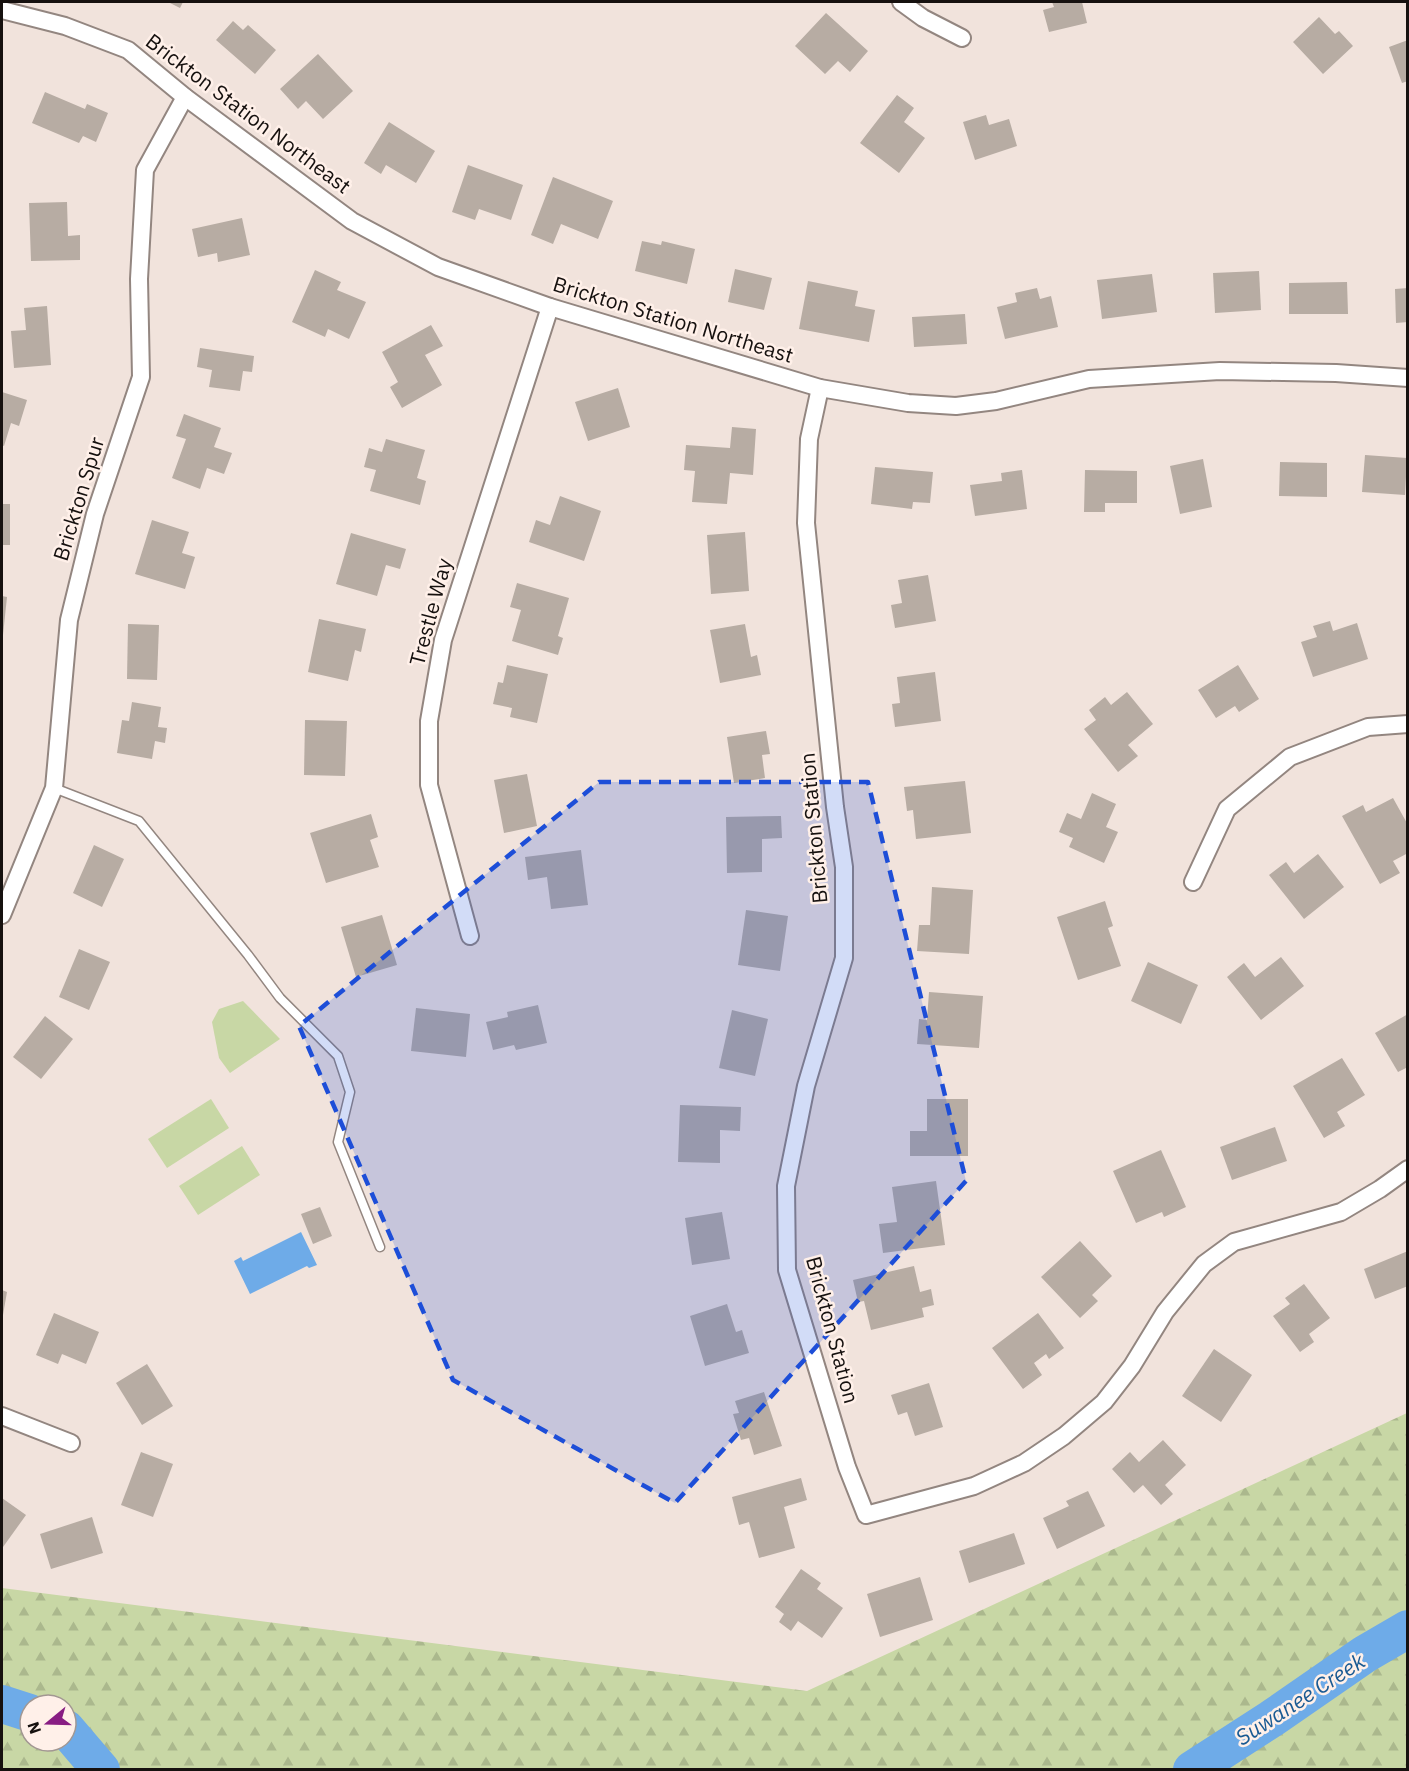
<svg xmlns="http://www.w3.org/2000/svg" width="1409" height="1771" viewBox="0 0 1409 1771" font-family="'IBM Plex Sans',sans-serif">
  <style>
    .green { fill: #c8d7a5 }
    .forest { fill: url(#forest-firs); fill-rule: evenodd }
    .water { fill: #6eabe8 }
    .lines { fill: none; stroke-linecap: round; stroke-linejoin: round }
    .river { stroke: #6eabe8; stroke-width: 38 }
    .building { fill: #b7aca3 }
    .lane-casing { stroke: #938680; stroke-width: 11 }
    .street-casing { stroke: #938680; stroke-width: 20 }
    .lane { stroke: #fff; stroke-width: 8 }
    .street { stroke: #fff; stroke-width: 16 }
    .marked { fill: #1d4ed8; fill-opacity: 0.2; stroke: #1d4ed8; stroke-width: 4.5; stroke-dasharray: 12 8; stroke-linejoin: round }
    .labels { text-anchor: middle; stroke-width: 5; stroke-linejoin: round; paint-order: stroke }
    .street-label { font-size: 21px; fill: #16110f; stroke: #fff0e9 }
    .water-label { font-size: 22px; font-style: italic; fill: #1a5a93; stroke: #fff0e9 }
  </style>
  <defs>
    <pattern id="forest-firs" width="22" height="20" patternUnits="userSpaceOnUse" patternTransform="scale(1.5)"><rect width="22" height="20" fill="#c8d7a5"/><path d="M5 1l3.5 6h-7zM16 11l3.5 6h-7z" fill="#abb88d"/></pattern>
  </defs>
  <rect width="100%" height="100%" fill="#f1e3dc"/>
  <g class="green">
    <path d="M243,1001L280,1039L230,1073L219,1058L212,1022L219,1009Z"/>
    <path d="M211,1099L229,1128L167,1168L148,1139Z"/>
    <path d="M242,1146L260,1175L198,1215L179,1186Z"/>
  </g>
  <path class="forest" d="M1407,1413V1769H2V1588L807,1691ZM30,1705H66V1741H30Z"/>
  <path class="water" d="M301,1232L317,1265L309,1268L307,1266L250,1294L234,1261L241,1257L243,1261Z"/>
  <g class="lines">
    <g class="river">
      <path d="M2,1704L30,1713"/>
      <path d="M66,1729L101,1770"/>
      <path d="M1192,1770L1271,1719L1365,1654L1408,1629"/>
    </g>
  </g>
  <g class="building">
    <path d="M168,2H183L180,8Z"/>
    <path d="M1052,2H1082L1087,23L1049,32L1043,10L1054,7Z"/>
    <path d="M826,13L868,51L850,72L838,61L825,74L795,46Z"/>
    <path d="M1319,17L1335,34L1339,31L1353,46L1323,74L1293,42Z"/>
    <path d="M233,21L243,30L248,25L276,50L255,74L216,40Z"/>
    <path d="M1408,40V81L1402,83L1389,47Z"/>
    <path d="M318,54L353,91L323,119L306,101L298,109L280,89Z"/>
    <path d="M45,92L85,109L87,104L108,113L96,142L83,136L79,143L32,123Z"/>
    <path d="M897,95L914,108L904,122L925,138L899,173L860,143Z"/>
    <path d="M986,115L989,125L1009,119L1017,146L975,160L963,122Z"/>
    <path d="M389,122L435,151L416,183L386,165L381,174L364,163Z"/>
    <path d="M468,165L523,185L511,220L479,209L475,220L452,212Z"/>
    <path d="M553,177L613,201L598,239L561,224L553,244L531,235Z"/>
    <path d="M67,202L68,236L80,235V260L31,261L29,203Z"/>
    <path d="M242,218L250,255L218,262L217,253L198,257L192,229Z"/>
    <path d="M642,241L661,245L662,241L695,249L687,284L635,271Z"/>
    <path d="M735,269L772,278L764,310L728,302Z"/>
    <path d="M315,270L341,282L337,290L366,302L349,339L328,329L325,337L292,322Z"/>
    <path d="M1259,271L1261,310L1215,313L1213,273Z"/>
    <path d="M1152,274L1157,312L1102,319L1097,280Z"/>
    <path d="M808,281L858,291L855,306L875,310L869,342L799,329Z"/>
    <path d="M1347,282L1348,314H1289V283Z"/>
    <path d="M1037,288L1040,299L1051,296L1058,327L1005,339L997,307L1017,302L1015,293Z"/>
    <path d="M1408,288V322L1396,323L1395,289Z"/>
    <path d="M47,306L51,365L14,368L11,331L26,330L24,308Z"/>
    <path d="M965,314L967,344L914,347L912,317Z"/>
    <path d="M431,325L443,346L425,355L442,385L402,408L390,387L398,382L382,352Z"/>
    <path d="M200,348L254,356L252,372L243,371L240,391L209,387L212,370L197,367Z"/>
    <path d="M618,388L630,427L588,441L575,402Z"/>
    <path d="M2,392L27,400L19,426L11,423L4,446L2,445Z"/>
    <path d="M184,414L221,428L214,447L232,453L224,474L207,468L200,489L172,478L186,439L176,436Z"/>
    <path d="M732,427L756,429L753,475L730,473L727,504L692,502L695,471L684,470L686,445L730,448Z"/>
    <path d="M386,439L425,450L417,478L426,481L420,505L370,491L376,470L364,467L369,448L382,452Z"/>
    <path d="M1365,455L1407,458L1405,495L1362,492Z"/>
    <path d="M1203,459L1212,507L1180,514L1170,466Z"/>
    <path d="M1280,462L1327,463V497L1279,496Z"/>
    <path d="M875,467L933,472L930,503L913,502L912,509L871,504Z"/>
    <path d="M1022,470L1027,509L975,516L970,485L1002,481L1001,473Z"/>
    <path d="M1085,470L1137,471V503H1105V512H1084Z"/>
    <path d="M560,496L601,511L584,561L529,542L536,520L550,525Z"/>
    <rect x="2" y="504" width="8" height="41"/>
    <path d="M152,520L189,532L182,553L195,557L185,589L135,574Z"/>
    <path d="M745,532L749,591L711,594L707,535Z"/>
    <path d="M351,533L406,549L400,569L386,565L377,596L336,584Z"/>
    <path d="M928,575L936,621L895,628L891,605L902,603L898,580Z"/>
    <path d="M517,583L569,598L558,636L563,638L558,655L512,641L521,610L510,607Z"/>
    <path d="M2,596L7,597L3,635L2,634Z"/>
    <path d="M319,619L366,629L361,652L355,650L348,681L308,672Z"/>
    <path d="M1330,621L1333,631L1357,623L1368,659L1313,677L1301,642L1317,637L1313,626Z"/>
    <path d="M128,624L159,625L157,680L127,679Z"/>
    <path d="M745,624L751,657L757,655L761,675L720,683L710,630Z"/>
    <path d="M507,665L548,674L537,723L510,717L512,708L493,704L498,682L503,683Z"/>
    <path d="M1238,665L1259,699L1239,712L1235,706L1216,718L1198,690Z"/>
    <path d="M935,672L941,721L895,727L892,704L900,703L897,677Z"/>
    <path d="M1127,692L1153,724L1128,745L1138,756L1118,772L1084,729L1096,720L1089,710L1105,697L1111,705Z"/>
    <path d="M132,702L161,707L158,727L167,728L165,743L155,741L152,759L117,753L122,720L129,721Z"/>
    <path d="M305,720L347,721L345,776L304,775Z"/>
    <path d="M766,731L770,754L762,755L765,778L734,783L727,737Z"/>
    <path d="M527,774L537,826L504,833L494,780Z"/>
    <path d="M965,781L971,833L916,839L913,810L907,811L904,787Z"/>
    <path d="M1092,793L1116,804L1106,827L1118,832L1104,863L1069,847L1073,838L1059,832L1067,813L1081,819Z"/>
    <path d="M1393,798L1408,825V853L1393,861L1400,873L1380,884L1342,816L1363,805L1366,812Z"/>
    <path d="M371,814L378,837L370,840L379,867L326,883L310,833Z"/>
    <path d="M781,816L782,838L762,839V872L727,873L726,817Z"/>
    <path d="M94,845L124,859L102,907L73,893Z"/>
    <path d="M581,850L588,905L551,909L547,877L528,880L525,857Z"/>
    <path d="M1318,854L1344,887L1304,919L1269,875L1286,862L1294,873Z"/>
    <path d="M932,887L973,890L969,954L917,951L919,925H930Z"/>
    <path d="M1105,901L1113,926L1108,928L1121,966L1078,980L1057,917Z"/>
    <path d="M746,910L788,916L780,971L738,965Z"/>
    <path d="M382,915L397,965L356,977L341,927Z"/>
    <path d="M79,949L110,962L89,1010L59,997Z"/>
    <path d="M1281,957L1304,986L1261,1020L1227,977L1244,963L1255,977Z"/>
    <path d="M1148,962L1198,985L1181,1024L1131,1001Z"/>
    <path d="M929,992L983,996L979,1048L917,1044L919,1019L927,1020Z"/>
    <path d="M538,1005L547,1043L516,1050L514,1045L493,1050L486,1022L508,1017L507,1012Z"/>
    <path d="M416,1008L470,1014L466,1057L411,1051Z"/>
    <path d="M732,1010L768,1019L755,1076L719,1068Z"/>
    <path d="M1408,1014V1067L1398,1072L1375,1033Z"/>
    <path d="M45,1016L73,1039L41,1079L13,1057Z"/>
    <path d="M1342,1058L1365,1095L1337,1112L1345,1126L1324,1138L1293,1086Z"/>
    <path d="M927,1099H968V1156H910V1131H927Z"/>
    <path d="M680,1105L741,1107L740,1131L720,1130V1163L678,1162Z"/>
    <path d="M1275,1127L1287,1161L1232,1180L1220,1147Z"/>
    <path d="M1161,1150L1186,1207L1164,1217L1162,1212L1136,1223L1113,1171Z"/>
    <path d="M936,1181L945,1245L883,1253L879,1224L897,1222L892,1187Z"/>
    <path d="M320,1207L332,1236L313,1244L301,1214Z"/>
    <path d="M722,1212L730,1259L692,1265L685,1218Z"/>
    <path d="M1080,1241L1112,1276L1092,1295L1098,1301L1080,1318L1041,1277Z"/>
    <path d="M1408,1251V1286L1375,1299L1364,1269Z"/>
    <path d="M914,1266L920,1292L931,1289L934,1305L922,1308L924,1317L871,1330L864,1301L858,1302L853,1280Z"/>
    <path d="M1304,1284L1330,1318L1309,1334L1314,1342L1300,1352L1273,1316L1290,1304L1285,1298Z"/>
    <path d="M2,1290L7,1292L3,1315L2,1314Z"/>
    <path d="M727,1304L736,1332L742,1330L749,1353L705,1366L690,1316Z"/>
    <path d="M54,1313L99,1332L86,1364L62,1354L58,1364L36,1355Z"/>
    <path d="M1038,1313L1064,1348L1049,1359L1046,1354L1034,1363L1042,1375L1023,1389L992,1348Z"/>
    <path d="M1214,1349L1252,1375L1221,1422L1182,1396Z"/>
    <path d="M147,1364L173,1406L142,1425L116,1383Z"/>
    <path d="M929,1383L943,1427L915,1436L907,1412L898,1415L891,1395Z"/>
    <path d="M764,1392L782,1446L754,1455L749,1438L741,1440L733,1414L739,1413L735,1401Z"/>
    <path d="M1163,1440L1186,1465L1165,1485L1173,1494L1161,1505L1143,1485L1134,1493L1112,1469L1130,1452L1139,1462Z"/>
    <path d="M141,1452L173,1464L153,1517L121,1505Z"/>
    <path d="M801,1478L807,1500L784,1507L795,1548L759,1558L749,1522L739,1525L732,1497Z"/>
    <path d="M1088,1491L1105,1526L1057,1549L1043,1518L1069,1506L1066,1501Z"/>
    <path d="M2,1498L26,1515L3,1547L2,1546Z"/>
    <path d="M92,1517L103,1553L51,1569L40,1534Z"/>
    <path d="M1014,1533L1025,1564L969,1583L959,1551Z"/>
    <path d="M801,1569L821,1583L817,1589L843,1608L822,1638L798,1621L791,1631L779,1622L784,1614L775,1607Z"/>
    <path d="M920,1577L933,1620L880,1637L867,1594Z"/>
  </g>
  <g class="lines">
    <defs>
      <path id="lane" d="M54,788L139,821L248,955L280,998L338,1056L350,1092L338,1142L380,1247"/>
      <g id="street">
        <path d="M901,2L923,18L962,38"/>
        <path d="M2,10L65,26L128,50L185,97L352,221L438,267L550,307L820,388L908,403L956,406L996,401L1089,379L1220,371L1336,373L1408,378"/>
        <path d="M820,388L809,439L806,523L835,807L844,867V958L806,1086L786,1186L787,1270L847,1467L866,1515L974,1486L1024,1463L1064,1436L1104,1402L1132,1366L1165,1312L1204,1264L1234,1242L1341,1212L1380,1189L1408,1169"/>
        <path d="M1193,882L1227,809L1290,757L1368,727L1408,724"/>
        <path d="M2,915L54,788L69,620L95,514L141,377L139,279L145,170L185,97"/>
        <path d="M470,936L429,785V721L443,640L550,307"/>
        <path d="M2,1416L71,1443"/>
      </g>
    </defs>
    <use href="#lane" class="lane-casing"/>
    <use href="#street" class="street-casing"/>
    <use href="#lane" class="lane"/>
    <use href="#street" class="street"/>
  </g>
  <path class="marked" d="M599,782H868L966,1181L675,1503L453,1380L299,1026Z"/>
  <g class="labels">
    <g class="street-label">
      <text transform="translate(248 114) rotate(37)" y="7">Brickton Station Northeast</text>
      <text transform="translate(673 320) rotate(17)" y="7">Brickton Station Northeast</text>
      <text transform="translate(79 499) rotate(-73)" y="7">Brickton Spur</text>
      <text transform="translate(431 612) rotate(-75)" y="7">Trestle Way</text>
      <text transform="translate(814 828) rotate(-95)" y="7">Brickton Station</text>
      <text transform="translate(832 1330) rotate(75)" y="7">Brickton Station</text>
    </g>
    <g class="water-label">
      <text transform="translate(1300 1699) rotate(-33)" y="8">Suwanee Creek</text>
    </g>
  </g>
  <rect width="1409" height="1771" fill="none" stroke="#16110f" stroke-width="6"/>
  <g transform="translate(48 1723) rotate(251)"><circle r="28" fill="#fff0e9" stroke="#a29792" stroke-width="1.5"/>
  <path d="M0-4.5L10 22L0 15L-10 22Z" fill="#881d83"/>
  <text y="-9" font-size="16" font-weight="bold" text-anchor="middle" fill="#16110f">N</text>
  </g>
</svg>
